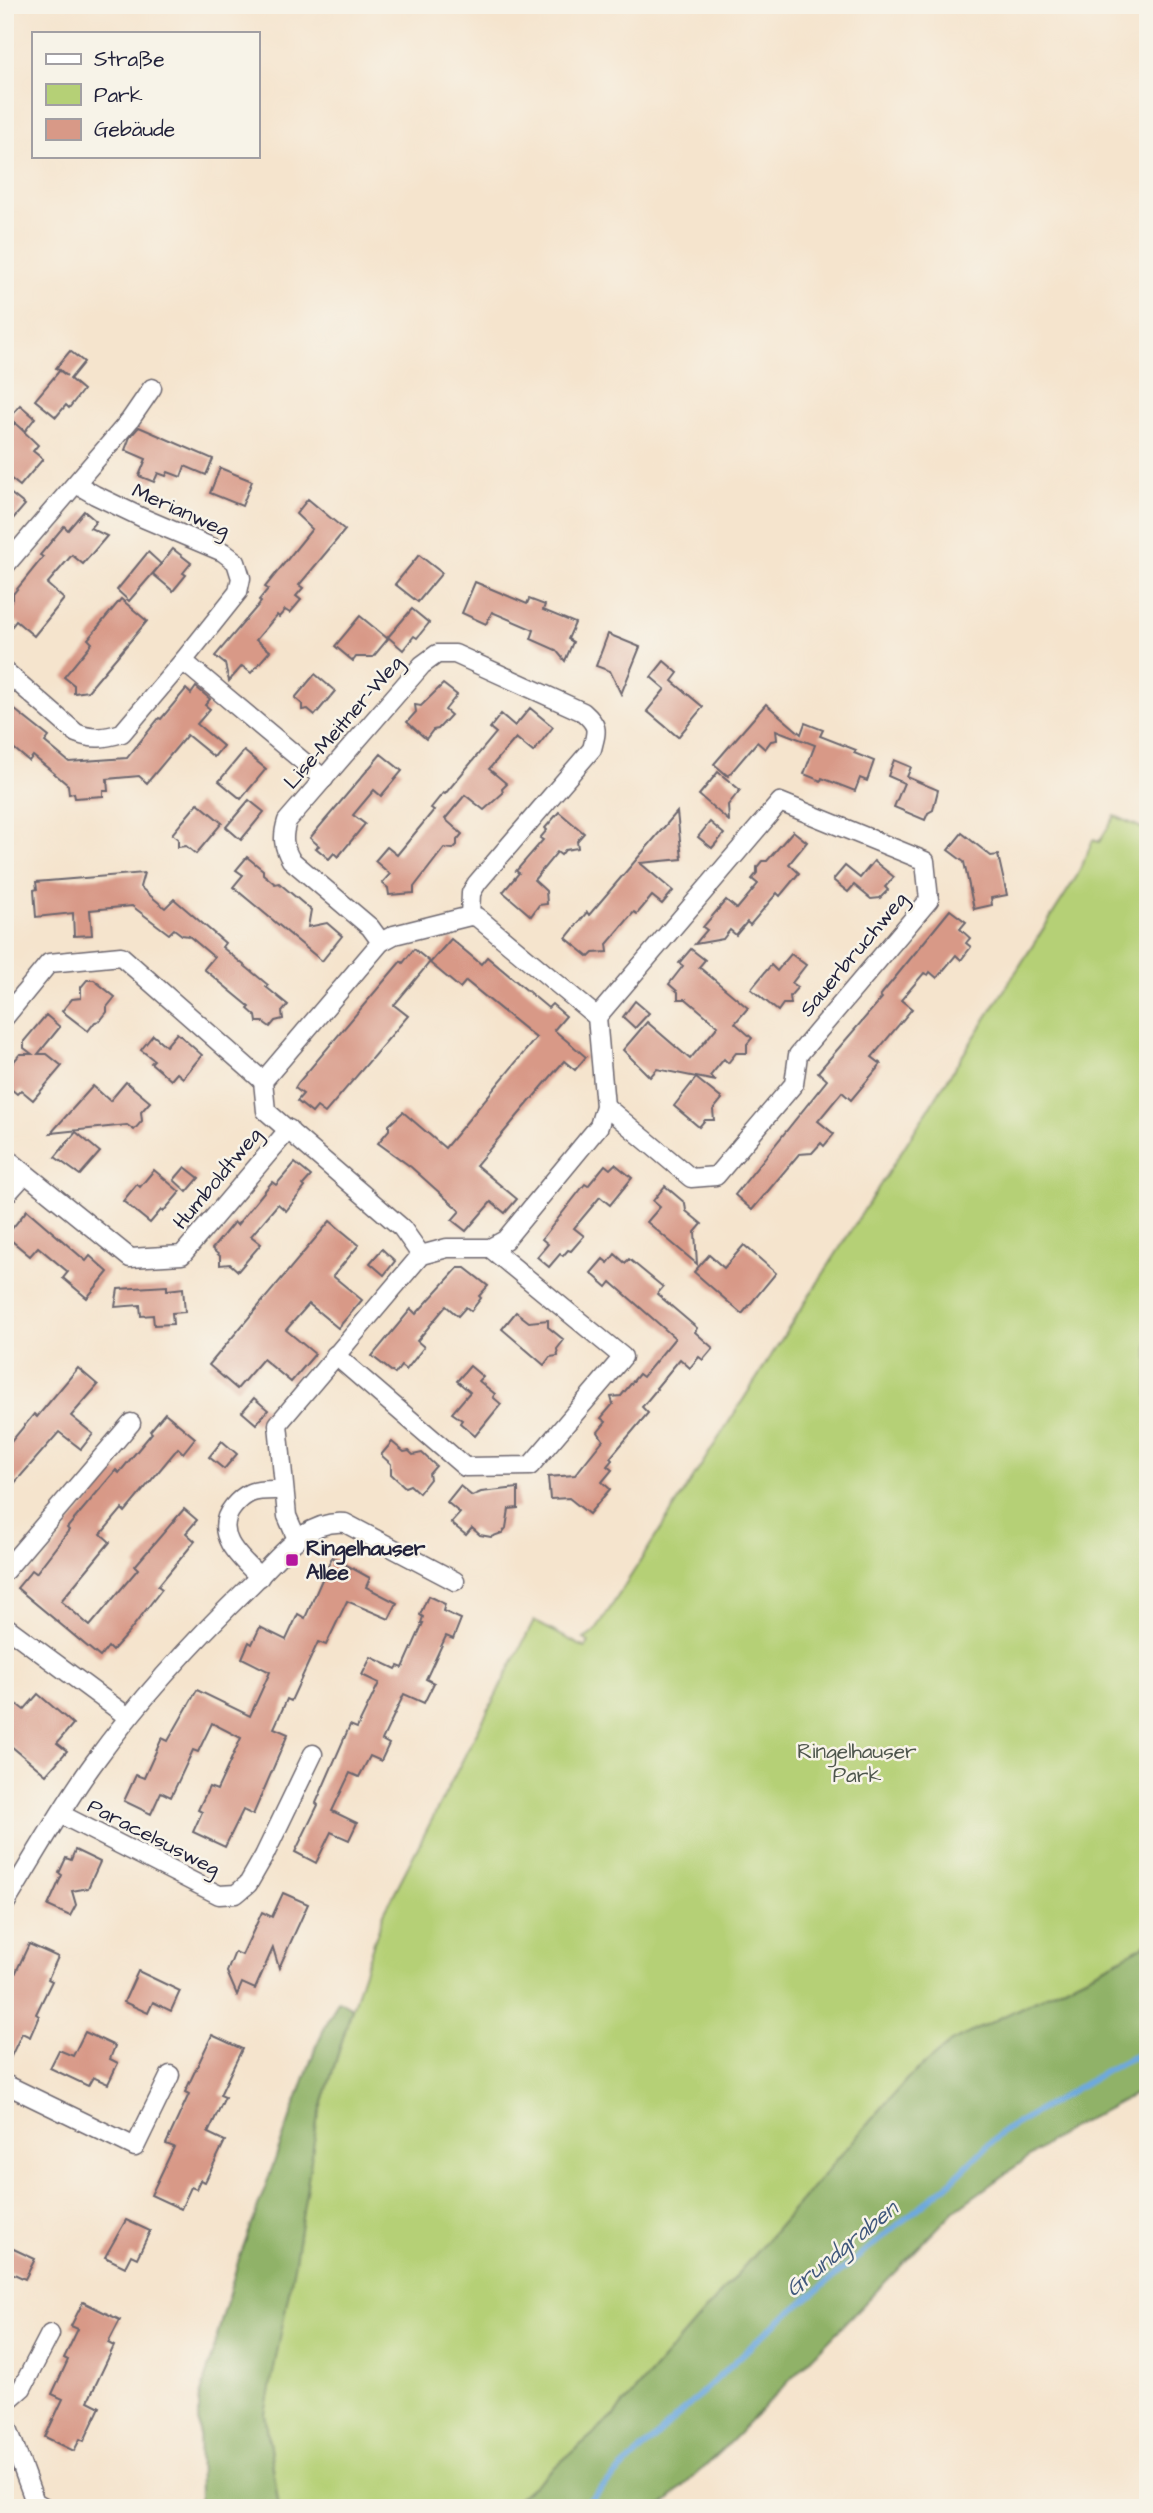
<svg xmlns="http://www.w3.org/2000/svg" width="1153" height="2513" viewBox="0 0 1153 2513" font-family="'Architects Daughter',sans-serif">
  <style>
    .green { fill: #b5d076; stroke: #6c7958; stroke-width: 2 }
    .forest { fill: #90b267; stroke: #596a51; stroke-width: 2 }
    .lines { fill: none; stroke-linecap: round; stroke-linejoin: round }
    .stream { stroke: #6da9de; stroke-width: 6 }
    .building { fill: #d89987 }
    .street-casing { stroke: #6c666e; stroke-width: 21 }
    .street { stroke: #fff; stroke-width: 18 }
    .poi-dot { fill: #b5179e; stroke: #f7f3e8; stroke-width: 2.5 }
    .labels { text-anchor: middle; stroke-width: 5; stroke-linejoin: round; paint-order: stroke }
    .street-label { font-size: 21px; fill: #22223b; stroke: #f7f3e8 }
    .poi-label { font-size: 21px; font-weight: bold; fill: #22223b; stroke: #f7f3e8; text-anchor: start }
    .park-label { font-size: 21px; fill: #4e564d; stroke: #f7f3e8 }
    .water-label { font-size: 23px; font-style: italic; fill: #40587c; stroke: #f7f3e8 }
  </style>
  <rect width="100%" height="100%" fill="#f7f3e8"/>
  <filter id="ink" filterUnits="userSpaceOnUse"><feTurbulence type="fractalNoise" baseFrequency=".0143" numOctaves="2"/><feDisplacementMap in="SourceGraphic" scale="14" xChannelSelector="R" yChannelSelector="G"/><feConvolveMatrix kernelMatrix="1 2 1 2 8 2 1 2 1" color-interpolation-filters="sRGB"/></filter>
  <filter id="wash" filterUnits="userSpaceOnUse"><feTurbulence type="fractalNoise" baseFrequency=".00686" numOctaves="4" result="noise"/><feDisplacementMap in="SourceGraphic" scale="28" xChannelSelector="R" yChannelSelector="G"/><feGaussianBlur stdDeviation="1.57" result="paint"/><feColorMatrix in="noise" values="0 0 0 0 0 0 0 0 0 0 0 0 0 0 0 0 0 1.4 0 .05"/><feComposite in="paint" operator="in"/></filter>
  <g filter="url(#wash)">
    <rect width="100%" height="100%" fill="#f5e4cd"/>
    <path class="green" d="M1115,816L1148,831V1943L1122,1958L951,2042L907,2079L612,2418L507,2508H279L265,2414L317,2122L361,1980L384,1913L534,1621L585,1648L589,1642L584,1639L595,1632L1077,876L1093,840L1099,842Z"/>
    <g class="forest">
      <path d="M1148,1943V2087L1065,2131L955,2210L732,2440L670,2499L658,2508H507L612,2418L907,2079L951,2042L1122,1958Z"/>
      <path d="M338,2000L352,2008L317,2122L295,2261L265,2414L279,2508H200L199,2401L237,2265L317,2044Z"/>
    </g>
    <g class="lines">
      <path class="stream" d="M581,2508L767,2331L948,2184L1002,2132L1118,2064L1148,2050"/>
    </g>
    <g id="blocks">
      <g class="building">
        <path d="M70,351L84,362L70,379L83,390L69,408L66,405L56,417L35,400L60,370L67,376L56,368Z"/>
        <path d="M20,405L35,418L25,431L9,418Z"/>
        <path d="M15,423L38,445L33,451L43,459L20,486L5,474V434Z"/>
        <path d="M139,427L213,459L206,475L185,466L181,477L168,472L166,476L158,473L154,482L139,476L146,459L125,450L130,437Z"/>
        <path d="M220,468L252,481L242,506L210,493Z"/>
        <path d="M5,489L25,505L5,528Z"/>
        <path d="M308,499L345,530L299,585L303,588L296,596L301,600L290,613L285,610L279,617L277,615L256,640L270,651L251,673L242,666L229,681L225,664L215,656L261,602L259,600L268,589L265,587L312,529L296,514Z"/>
        <path d="M84,511L96,521L90,528L107,536L83,564L72,555L47,584L64,599L34,636L16,621L5,635V608L13,599V594L43,557L40,555L64,526L68,530Z"/>
        <path d="M173,549L191,563L183,573L186,575L173,591L153,574Z"/>
        <path d="M148,552L161,564L129,601L117,590Z"/>
        <path d="M419,555L442,573L418,602L395,584Z"/>
        <path d="M475,582L527,604L529,599L545,605L543,610L575,623L568,639L573,642L565,661L556,650L531,639L534,630L492,612L486,624L462,613Z"/>
        <path d="M121,599L147,621L88,691L74,693V685L64,677L92,643L88,639Z"/>
        <path d="M412,609L429,623L417,638L414,636L403,650L388,637Z"/>
        <path d="M360,616L388,639L373,657H356L353,661L335,646Z"/>
        <path d="M608,634L640,647L621,694L610,671L596,666Z"/>
        <path d="M664,661L678,673L672,681L703,707L678,737L647,711L665,689L651,677Z"/>
        <path d="M315,674L335,691L315,715L308,709L302,710V704L295,698Z"/>
        <path d="M443,684L457,695L445,710L451,715L438,729L433,730L426,739L407,722L416,712L415,705L421,706Z"/>
        <path d="M196,687L210,699L205,705L210,709L197,724L223,746L214,757L187,735L147,783L139,776L107,779L108,791H103V796L75,798L74,793L69,794L68,785L49,769L33,756L29,761L5,741V702L49,737L45,742L69,762L127,758L159,718L161,719L186,689L191,694Z"/>
        <path d="M766,704L801,734L805,723L823,730L820,736L856,750L854,753L874,761L867,781L860,778L855,791L822,778L821,781L804,774L815,745L776,730L777,740L771,741L765,749L757,742L728,776L714,764Z"/>
        <path d="M530,708L553,727L533,752L516,738L489,769L507,784L502,789L503,793L484,810L465,795L445,819L462,834L457,840V845L453,849L444,848L414,887V893L389,895L388,888L382,883L390,874L375,861L387,847L397,855L434,810L431,808L443,793L445,794L496,733L490,728L501,714L515,726Z"/>
        <path d="M244,751L266,769L241,799L219,781Z"/>
        <path d="M381,754L402,771L381,796L374,790L353,815L365,824L338,857L334,853L329,859L316,848L319,846L310,838Z"/>
        <path d="M894,760L911,767L907,777L938,790L933,810L928,813L925,820L894,807L904,783L888,776Z"/>
        <path d="M718,772L740,790L728,805L729,821L699,795Z"/>
        <path d="M249,800L264,812L241,840L226,827Z"/>
        <path d="M198,803L222,823L196,854L186,846L178,847V839L172,834Z"/>
        <path d="M559,812L584,833L577,841L578,848L565,850L561,855L557,852L534,880L546,891L547,904L539,905L531,916L503,892L519,873L516,871L543,840L540,838L547,830L545,828Z"/>
        <path d="M677,812L682,859L640,863L673,891L662,904L652,896L637,914L634,912L607,944L608,952L593,953L589,957L566,938L587,912L589,915Z"/>
        <path d="M710,822L724,834L712,848L698,837Z"/>
        <path d="M793,831L807,842L789,864L799,873L780,896L777,893L750,925L747,922L736,935L730,930L723,939L695,944L707,930L703,927L726,900L737,909L758,884L752,879L757,873V867L762,861H767Z"/>
        <path d="M962,833L991,856L998,855L1007,895L991,898L992,905L974,909L964,862L948,850Z"/>
        <path d="M247,857L263,870V874L275,884L279,883L311,910L308,927L327,923L342,936L322,961L233,887L243,875L236,870Z"/>
        <path d="M874,861L894,877L885,887L888,890L880,898L871,899L854,885L848,892L833,880L845,866L860,878Z"/>
        <path d="M144,873L140,887L165,908L174,899L225,943L222,947L268,985L266,987L288,1005L282,1012L283,1019L275,1021L270,1027L263,1022H257L256,1016L248,1009L250,1007L204,969L214,957L189,936L182,935L174,929L169,934L132,906L90,910L92,935L74,936L73,913L36,917L34,890L37,889L36,882Z"/>
        <path d="M950,910L966,922L960,929L970,938L966,943L971,947L961,960L956,955L937,978L930,972L928,975L924,973L901,1000L912,1009L872,1057L881,1064L851,1100L842,1092L818,1121L834,1134L824,1146L821,1143L812,1153L799,1154L752,1210L735,1195L827,1080L818,1072L882,998L880,996Z"/>
        <path d="M451,939L481,964L487,957L548,1008L552,1004L566,1016L554,1030L586,1057L575,1070L564,1061L476,1165L517,1199L505,1213L491,1202L466,1231L452,1220L460,1211L411,1167L378,1143L389,1130V1125L403,1112L445,1148L536,1038L466,981L460,988L430,963Z"/>
        <path d="M414,949L430,962L394,1005L408,1016L325,1113L317,1107L312,1113L297,1101L303,1094L295,1088L298,1083L401,961L403,963Z"/>
        <path d="M691,949L705,960L699,967L748,1008L735,1023L752,1038L747,1044V1053H736L728,1063L724,1059L710,1076L716,1081L657,1069L650,1077L623,1050L647,1022L690,1059L718,1026L686,999H678V992L669,984L683,966L679,963Z"/>
        <path d="M791,954L806,965L792,983L798,987L790,996L791,1004H783L778,1011L751,989L771,965L777,971Z"/>
        <path d="M87,980H94L115,997L107,1007V1012L100,1021L95,1022L88,1031L62,1011L72,999L81,998V987Z"/>
        <path d="M635,1001L649,1013L635,1028L623,1017Z"/>
        <path d="M46,1015L60,1027L38,1054H47L62,1066L33,1100L21,1090L17,1094L5,1084V1072L20,1054H32L24,1048V1041Z"/>
        <path d="M177,1033L202,1055L183,1078L177,1073L171,1080L151,1063L154,1060L141,1050L153,1035L166,1046Z"/>
        <path d="M696,1078L722,1099L713,1110L714,1120H705L699,1127L674,1106Z"/>
        <path d="M126,1082L150,1102L141,1112L142,1121L134,1130L127,1125L51,1133L93,1086L110,1101Z"/>
        <path d="M76,1132L100,1152L80,1175L55,1157Z"/>
        <path d="M295,1163L311,1176L303,1185L305,1187L286,1211L278,1204L251,1236L261,1244L238,1271L230,1264L220,1265V1256L212,1249L234,1222L237,1225L272,1182L276,1185Z"/>
        <path d="M615,1164L632,1178L610,1205L600,1197L574,1228L584,1236L571,1251L568,1250L563,1256L560,1254L549,1267L537,1257L548,1244L542,1239L585,1184L588,1186L605,1165L610,1169Z"/>
        <path d="M185,1167L199,1178L187,1192L174,1180Z"/>
        <path d="M154,1170L180,1192L163,1212L161,1210L150,1223L123,1201L137,1184L140,1187Z"/>
        <path d="M665,1186L685,1203L686,1211L702,1224L695,1232L697,1264L647,1222L660,1207L653,1201Z"/>
        <path d="M27,1210L86,1261L90,1256L108,1272L87,1298L63,1278L68,1272L38,1247L30,1256L6,1236Z"/>
        <path d="M330,1221L359,1245L333,1276L362,1300L338,1328L309,1304L286,1330L315,1354L291,1382L263,1359L237,1389L209,1365Z"/>
        <path d="M744,1245L776,1273L742,1314L694,1272L709,1255L724,1268Z"/>
        <path d="M382,1249L395,1261L384,1275L370,1263Z"/>
        <path d="M615,1254L625,1263L629,1259L663,1287L657,1294L697,1328L695,1332L713,1348L703,1360L699,1357L690,1368L680,1359L656,1388L657,1389L642,1407L648,1413L610,1458L612,1460L607,1466L612,1470L602,1482L610,1489L589,1514L569,1498L550,1499L548,1477L575,1475L603,1440L598,1432L606,1422L601,1418L613,1404L611,1397L621,1396L639,1374L643,1377L675,1338L611,1282L607,1287L591,1273L603,1259L608,1263Z"/>
        <path d="M458,1268H465L488,1286L479,1296L481,1298L471,1311L466,1307L458,1316L446,1306L417,1341L424,1347L406,1370L401,1366L395,1374L372,1356L411,1309L416,1314Z"/>
        <path d="M167,1286V1290L183,1288L185,1312L172,1313L173,1324L154,1325L153,1315L141,1316L140,1305L115,1307L118,1289Z"/>
        <path d="M516,1312L529,1322L548,1320V1327L564,1340L557,1349L558,1356L550,1357L544,1365L502,1329Z"/>
        <path d="M470,1366L483,1377L479,1381L495,1394L493,1397L501,1404L475,1436L460,1423L462,1420L452,1413L470,1392L457,1381Z"/>
        <path d="M78,1368L98,1385L71,1416L93,1434L81,1449L59,1432L5,1494V1449L34,1414L37,1417Z"/>
        <path d="M254,1398L268,1410L256,1424L242,1412Z"/>
        <path d="M165,1413L195,1438L183,1453L178,1448L125,1512L122,1509L101,1534L110,1542L61,1601L90,1626L138,1569L135,1566L184,1509L197,1520L186,1533L195,1541L158,1586L162,1589L128,1633L112,1651L108,1647L100,1657L17,1588L32,1570L36,1573L69,1530L67,1528L116,1470L119,1473L152,1433L150,1431Z"/>
        <path d="M222,1441L237,1454L224,1469L209,1457Z"/>
        <path d="M392,1442L404,1452L409,1451L413,1455L422,1453L436,1466L429,1474L430,1479L419,1493L410,1485L405,1487L391,1474V1464L381,1455Z"/>
        <path d="M460,1486L472,1496L481,1492L518,1488V1508L509,1509L506,1528L502,1533L491,1537L480,1535L472,1528L466,1535L451,1523L460,1513L447,1502Z"/>
        <path d="M332,1557L370,1578L366,1587L397,1603L389,1619L347,1601L326,1645L318,1642L291,1701L287,1699L274,1728L288,1734L253,1815L243,1810L225,1847L193,1832L202,1812L198,1810L209,1787L217,1790L241,1738L212,1723L198,1752L193,1750L171,1797L161,1792L151,1814L124,1801L136,1775L144,1778L162,1738L168,1741L197,1690L250,1716L270,1672L242,1658L249,1642L252,1644L260,1627L286,1640L298,1614L305,1618Z"/>
        <path d="M428,1596L445,1604L443,1611L461,1619L453,1639L446,1636L426,1679L434,1683L424,1703L404,1694L382,1740L389,1744L381,1761L370,1756L359,1777L350,1773L332,1811L357,1823L349,1840L331,1832L316,1863L295,1852L318,1805L316,1803L350,1725L357,1728L379,1683L362,1675L371,1657L396,1669L398,1666L403,1668L423,1623H421L423,1617L420,1615Z"/>
        <path d="M38,1694L73,1724L57,1743L67,1751L46,1775L5,1741V1695L24,1710Z"/>
        <path d="M75,1850L100,1862L88,1888L72,1891L76,1905L70,1916L48,1906L62,1875L59,1873L66,1858L71,1860Z"/>
        <path d="M283,1893L308,1904L279,1968L273,1948L255,1989L242,1983L237,1995L227,1972L235,1952L242,1955L262,1912L272,1917Z"/>
        <path d="M29,1944L58,1957L48,1979L52,1981L36,2014L39,2016L30,2037L22,2033L5,2069V1983L10,1985Z"/>
        <path d="M138,1971L180,1991L171,2011L153,2002L148,2013L124,2002Z"/>
        <path d="M85,2032L115,2046L110,2059L118,2063L108,2084L93,2077L88,2086L50,2068L59,2050L73,2056Z"/>
        <path d="M212,2035L242,2049L220,2095L225,2097L208,2133L225,2141L205,2182L200,2180L196,2189L191,2187L181,2209L151,2195L174,2147L166,2144L189,2094L185,2092Z"/>
        <path d="M126,2220L150,2231L137,2258L131,2255L125,2267L105,2257Z"/>
        <path d="M5,2245L35,2259L25,2279L5,2270Z"/>
        <path d="M83,2302L120,2320L108,2343L114,2346L88,2401L100,2407L84,2441L80,2439L74,2451L45,2437L63,2399L52,2394L68,2360L64,2358L78,2329L71,2326Z"/>
      </g>
    </g>
  </g>
  <g filter="url(#ink)">
    <use href="#blocks" fill-opacity="0" stroke="#6c666e" stroke-width="2"/>
    <g class="lines">
      <defs>
        <g id="street">
          <path d="M5,566L130,420L152,388"/>
          <path d="M183,661L324,779"/>
          <path d="M5,671L76,733C93,740 105,738 122,733L183,661L238,592L241,578L236,562L223,552L143,518L95,495L76,484"/>
          <path d="M381,942L370,927L291,860C283,846 282,837 287,821L422,665L437,654H455L583,712C599,726 597,730 592,749L477,883L471,893L470,916"/>
          <path d="M5,1017L49,963L121,956L263,1081"/>
          <path d="M597,1017L780,802L925,861L929,900L798,1055L794,1084L716,1176L691,1178L605,1106"/>
          <path d="M5,1157L130,1258L182,1255L289,1129"/>
          <path d="M5,1196L25,1174"/>
          <path d="M335,1355L465,1467L530,1466L623,1357L490,1248"/>
          <path d="M297,1539L287,1516L278,1424L421,1255L447,1248H490L505,1240L599,1126L605,1106L597,1017L477,917L470,916L394,935L381,942L263,1081L266,1111L402,1228L421,1255"/>
          <path d="M5,1571L131,1423"/>
          <path d="M260,1577C241,1559 211,1534 233,1507C238,1501 243,1496 250,1493C259,1489 273,1490 283,1490"/>
          <path d="M5,1626L128,1717"/>
          <path d="M60,1814L219,1895L236,1894L248,1884L264,1856L313,1754"/>
          <path d="M5,1904C34,1857 61,1808 93,1764C140,1699 194,1640 251,1585C278,1559 305,1519 345,1523L455,1581"/>
          <path d="M5,2084L135,2147L170,2075"/>
          <path d="M5,2403L22,2388L50,2334"/>
          <path d="M5,2420L35,2502L46,2508"/>
        </g>
      </defs>
      <use href="#street" class="street-casing"/>
      <use href="#street" class="street"/>
    </g>
  </g>
  <rect class="poi-dot" x="285" y="1553" width="14" height="14" rx="3.5"/>
  <g class="labels">
    <g class="street-label">
      <text transform="translate(181 510) rotate(24)" y="7">Merianweg</text>
      <text transform="translate(343 722) rotate(-49)" y="7">Lise-Meitner-Weg</text>
      <text transform="translate(853 954) rotate(-50)" y="7">Sauerbruchweg</text>
      <text transform="translate(217 1178) rotate(-50)" y="7">Humboldtweg</text>
      <text transform="translate(154 1837) rotate(27)" y="7">Paracelsusweg</text>
    </g>
    <g class="poi-label">
      <text x="306" y="1555">Ringelhauser<tspan x="306" dy="24">Allee</tspan></text>
    </g>
    <g class="park-label">
      <text x="857" y="1758">Ringelhauser<tspan x="857" dy="24">Park</tspan></text>
    </g>
    <g class="water-label">
      <text transform="translate(841 2248) rotate(-39)" y="8">Grundgraben</text>
    </g>
  </g>
  <rect width="1153" height="2513" fill="none" stroke="#f7f3e8" stroke-width="28"/>
  <rect x="32" y="32" width="228" height="126" fill="#f7f3e8" stroke="#a29fa3" stroke-width="2"/>
  <rect x="46" y="54" width="35" height="10" fill="#ffffff" stroke="#a29fa3" stroke-width="2"/>
  <text x="94" y="66" font-size="21" fill="#22223b">Straße</text>
  <rect x="46" y="84" width="35" height="21" fill="#b5d076" stroke="#a29fa3" stroke-width="2"/>
  <text x="94" y="102" font-size="21" fill="#22223b">Park</text>
  <rect x="46" y="119" width="35" height="21" fill="#d89987" stroke="#a29fa3" stroke-width="2"/>
  <text x="94" y="136" font-size="21" fill="#22223b">Gebäude</text>
</svg>
